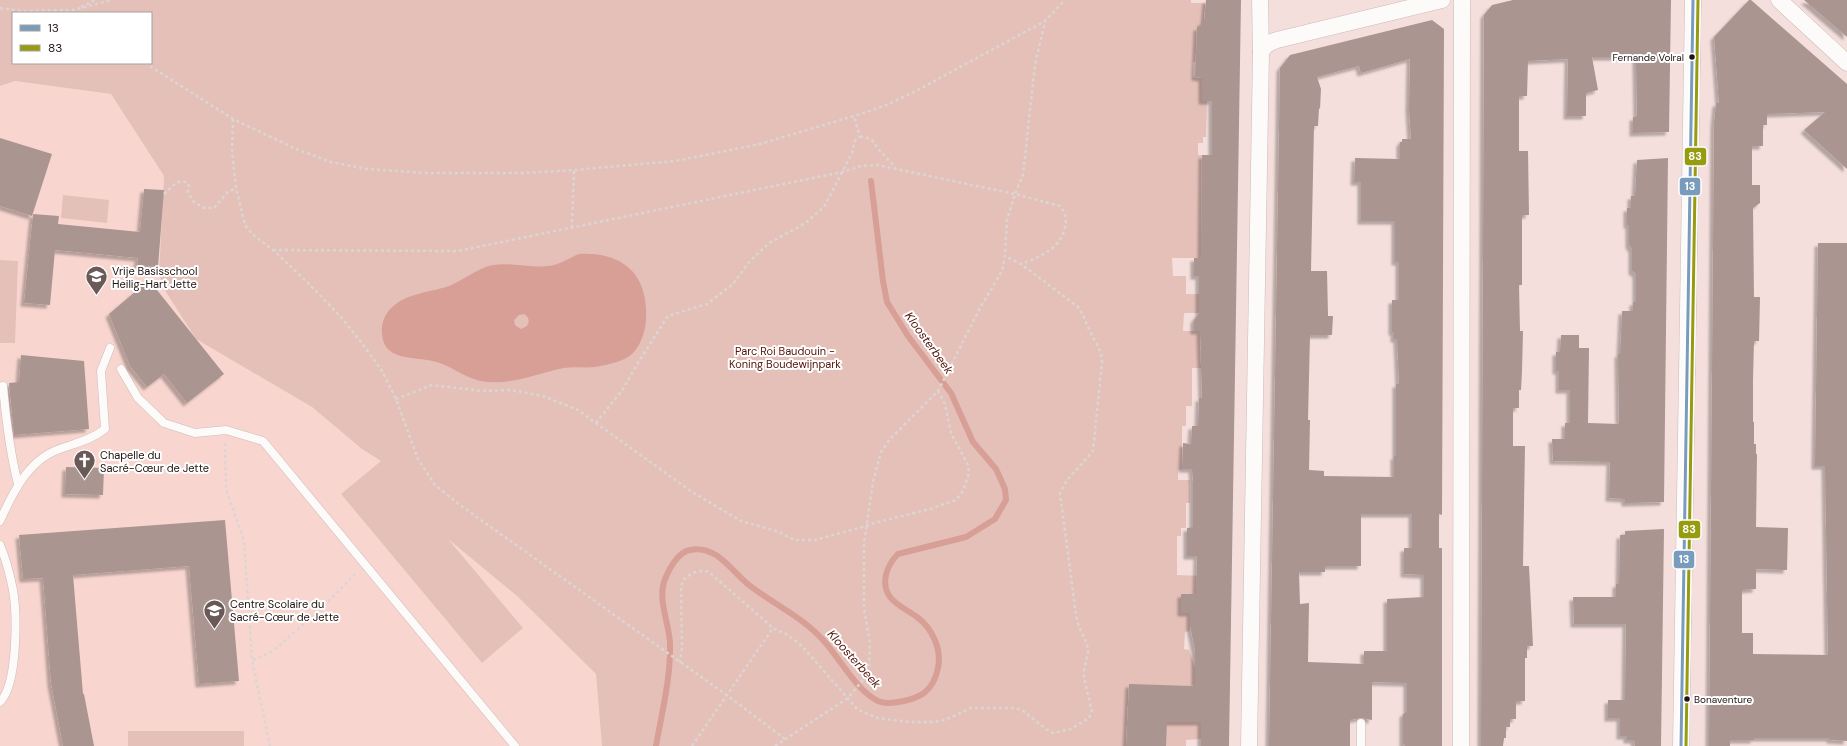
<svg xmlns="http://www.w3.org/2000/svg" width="1847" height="746" viewBox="0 0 1847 746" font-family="'DM Sans',sans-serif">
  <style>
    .built { fill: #f8d6cf }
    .green { fill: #e5c0b9; fill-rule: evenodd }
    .water { fill: #d79f95; fill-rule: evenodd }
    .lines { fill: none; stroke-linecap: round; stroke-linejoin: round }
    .stream { stroke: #d79f95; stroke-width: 6 }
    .building { fill: #aa9591; fill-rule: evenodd; filter: url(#shadow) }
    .lane-casing { stroke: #cbbbb8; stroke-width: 9 }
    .street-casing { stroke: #cbbbb8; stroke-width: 17 }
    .path { stroke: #dbd5d4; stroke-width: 2.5; stroke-dasharray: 3 3; stroke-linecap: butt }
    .lane { stroke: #fdfafa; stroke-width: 8 }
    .street { stroke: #fdfafa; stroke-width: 16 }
    .bus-1-casing { stroke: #fff; stroke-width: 6 }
    .bus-2-casing { stroke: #fff; stroke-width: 6 }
    .bus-1 { stroke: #7a9cbc; stroke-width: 3 }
    .bus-2 { stroke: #969b10; stroke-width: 3 }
    .bus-dot { fill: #1f1310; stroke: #fff; stroke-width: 1.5 }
    .labels { text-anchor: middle; stroke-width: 4; stroke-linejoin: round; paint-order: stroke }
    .bus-label { font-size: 10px; fill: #1f1310; stroke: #fff; text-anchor: end }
    .poi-label { font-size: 11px; fill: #1f1310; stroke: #fff; text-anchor: start }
    .park-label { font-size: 11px; fill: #531309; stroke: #fff }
    .water-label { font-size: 12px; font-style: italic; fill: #531308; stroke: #fff }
    .line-badge { stroke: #fff; stroke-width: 1.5 }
    .badge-label { font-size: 11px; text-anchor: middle; font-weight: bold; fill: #fff }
  </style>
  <defs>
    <filter id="shadow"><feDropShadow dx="-3.5" dy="3.5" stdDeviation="1" flood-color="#0004"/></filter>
  </defs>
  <rect width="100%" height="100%" fill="#f4dfdc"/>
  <path class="built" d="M15,81L111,94L164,176L159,274L196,339L312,407L362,449L381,461L443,535L517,596L596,674L602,746H0V86Z"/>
  <g class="green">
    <path d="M0,0H1191V3H1205L1204,22L1201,27L1197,28L1196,52L1202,62H1193V77L1205,78V93H1202V100L1207,101L1206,137H1203V143H1198V155H1202V167L1209,166L1201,258H1172L1173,276H1186V294H1199V313H1184L1183,331H1200V350H1206L1202,368H1192V406H1186V426H1182V469L1178,470V480H1190V503H1186V528H1181V536H1177V575L1204,576L1199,594H1181V613H1190V631L1185,632L1184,649L1189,650L1195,668V677L1198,678V686L1129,685L1126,746H602L596,674L517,596L448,539L523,628L482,663L341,494L381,461L362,449L312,407L196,339L166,292L159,274L164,176L111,94L15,81L0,86ZM13,13H151V63H13Z"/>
    <path d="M63,195L109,200L107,223L61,218Z"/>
    <path d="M0,260L18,261L15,343H0Z"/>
    <path d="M1154,721L1204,722L1201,739L1186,740V746H1166V740H1153Z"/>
    <rect x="128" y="731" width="116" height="15"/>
  </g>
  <path class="water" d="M579,254C603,252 631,260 641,285C649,305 649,336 633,353C625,361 611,364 600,366C588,369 576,366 564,368C539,373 515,384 488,382C470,381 456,369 440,363C419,355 384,364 382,334C381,327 383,319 387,313C401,293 429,293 449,286C464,280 477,268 493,265C511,262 530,268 549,266C559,265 569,258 579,254ZM524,314C529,317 530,321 527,326L521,329L515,325L514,320L519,315Z"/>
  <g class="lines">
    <path class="stream" d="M656,746C662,712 671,677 670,643C669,623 657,598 665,579C669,569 678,552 690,550C699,548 709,551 716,555C727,562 738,576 749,585C773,604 803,617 824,641C840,659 856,690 878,701C889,706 914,700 924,693C932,687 936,678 938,668C942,649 932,628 917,617C909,611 897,606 890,597C880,583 887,565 898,554L966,537L995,519L1006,500L1005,489L996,469L973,442L951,393L908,336L887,302L883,281L871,181"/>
  </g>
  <g class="building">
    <path d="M1206,0H1241L1229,746H1201V722H1167L1166,746H1126L1129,684L1195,686V650L1190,626V613H1181V594H1196L1197,556H1187V528L1193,527V481L1192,469H1182L1183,443L1191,444L1192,426H1198L1199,398H1202L1200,331H1194V320L1199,313V276H1194V258H1201L1202,155H1212V101H1202V78L1195,77L1197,27H1201V22H1204Z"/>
    <path d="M1513,0H1671L1669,132L1633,133V117H1637L1636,57H1592L1598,90L1586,93V116H1567L1568,59L1528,61L1527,96H1519V151H1528L1529,215H1522V285H1519L1520,331H1523L1522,371L1521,390H1519V408H1513V446H1525L1523,566H1529L1533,646H1527V658H1525V701H1516V719H1510V727H1506V738H1504L1503,746H1481L1484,15L1492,5Z"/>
    <path d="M1749,0H1751L1847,84V169L1804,130L1825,112L1767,114V125H1763V146H1752V185H1760V203L1753,208L1754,297H1760L1759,341H1754L1753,380V422H1754V444H1756V454H1757L1756,527L1788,528L1787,570L1756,569V589L1742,590V633H1753V654L1828,655L1825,466H1815L1818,243H1847V741L1830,740V738H1754V740H1730V746H1709L1714,124L1716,103H1719L1714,37Z"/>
    <path d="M1804,0H1847V37L1826,19Z"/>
    <path d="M1432,20L1444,29L1442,515L1439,514V548H1442V746H1405L1403,744V714L1407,711V683L1372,682V720L1361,718L1350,720V746H1269L1280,68L1290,55ZM1410,59L1409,109L1411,139H1402V142H1400V159L1355,158L1354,182H1361V221H1395V262H1399V300H1392V332H1394V339H1397L1399,384H1396V456H1394V477L1324,476V471L1309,470L1310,420H1308L1310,335H1332L1333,316H1328L1327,271H1311L1314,126H1318L1319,108L1320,109L1321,89L1317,77L1359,66L1361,73ZM1361,514H1412V548H1404V574L1424,575V597L1387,599V651H1364V664L1308,662L1309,603L1300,604L1299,572H1325V566H1361Z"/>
    <path d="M0,138L52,154L32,216L0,206Z"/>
    <path d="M1668,158L1664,502L1625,503V499L1609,498L1610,462L1553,461L1552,439H1565V423H1570V390H1559V371H1556V352H1560L1561,335H1579V348H1589L1588,423L1619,424L1618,354H1620L1622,311H1633V302H1636V274L1632,271V249L1629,245V225H1627V208H1631V196H1635L1637,160Z"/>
    <path d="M144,189L164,190L158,267L137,265L138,258L55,250L50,305L24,303L33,214L59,216L58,224L140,232Z"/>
    <path d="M149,280L224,374L187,403L164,374L147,387L130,366L109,314Z"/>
    <path d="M21,355L84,361L89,429L14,435L9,383L19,382Z"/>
    <path d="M66,467L104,468L103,495L65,494Z"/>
    <path d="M225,520L239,681L199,684L189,566L73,575L83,694H84L94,746H63L51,683L43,578L23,579L19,535Z"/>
    <path d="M1664,529L1661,746H1635L1634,740H1627V736H1620V718H1608V700H1625L1626,624H1574L1573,597H1616V584H1619L1620,535H1625V531Z"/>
  </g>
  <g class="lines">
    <defs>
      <g id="lane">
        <path d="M121,369L138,398L164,423L195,433L226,430L263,441L515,746"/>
        <path d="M3,386C6,420 10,452 18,484"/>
        <path d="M0,521C12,494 28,461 57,450C75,443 89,441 105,429L101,371L110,348"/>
        <path d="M0,545C6,559 10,575 13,590C17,614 18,684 0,702"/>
        <path d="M1361,723V746"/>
      </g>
      <g id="street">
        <path d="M1260,0L1261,52"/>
        <path d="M1779,0L1847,63"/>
        <path d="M1249,746L1261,52C1265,45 1269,43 1277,40L1442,0"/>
        <path d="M1461,746L1462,0"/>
        <path d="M1681,746L1693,0"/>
      </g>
    </defs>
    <use href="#lane" class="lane-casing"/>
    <use href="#street" class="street-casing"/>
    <g class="path">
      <path d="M81,7L96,0"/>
      <path d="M0,8L21,11L73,10L112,0"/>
      <path d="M145,63L233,119L296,149L331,162L367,169L427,173H524L574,170L675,161L711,154L760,144L854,116L884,106L914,92L1045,21L1065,0"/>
      <path d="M233,119L232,150L236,188L245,225L252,234L273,250L308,283L341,317L364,346L382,371L396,399L418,459L435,485L460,505L728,696L785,739"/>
      <path d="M860,137H865L872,140L879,150L896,168"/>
      <path d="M164,194L177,182H187L189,186L188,192L193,201L204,208H214L228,192L236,188"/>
      <path d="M572,228L574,170"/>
      <path d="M273,250L458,251L842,172L861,166L877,165L1015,194L1060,206C1065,213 1067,219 1065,227C1061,249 1039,257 1021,264"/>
      <path d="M396,399L432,385L482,391L511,390L543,396L578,410L692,492L741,521L776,531L795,540H815L866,526L874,523L930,509L956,500L963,491L969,473L968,465L951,433L945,404L938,391"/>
      <path d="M596,423L623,389L639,361L668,316L707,304L733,284L749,262L769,243L804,224L824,207L852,153L854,143L856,139L860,137L854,116"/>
      <path d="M225,443L226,489L244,541L252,660L270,746"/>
      <path d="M253,660L273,651L323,607L355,574"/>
      <path d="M680,663L682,647L681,587L683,580C691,573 699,569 709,572L773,628"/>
      <path d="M692,746L773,628L788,635L802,646L858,710L878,718L909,722H932L945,720L971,708H1015L1022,710L1046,729L1053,733L1071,729L1089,718L1092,711L1084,678V670L1088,652L1087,644L1079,627L1076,615L1060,493L1067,480L1093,451L1102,363C1102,350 1096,344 1091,333C1086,324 1084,315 1078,307L1021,264L1005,256"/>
      <path d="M775,746L848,698L867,675L869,669L870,643L864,608V543L873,482L881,452L890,439L938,391L980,308L1002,271L1005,256L1007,220L1015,194L1023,175L1035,64L1045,22"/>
    </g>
    <use href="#lane" class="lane"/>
    <use href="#street" class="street"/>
    <defs>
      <path id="bus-1" d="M1681,746L1693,0"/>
      <path id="bus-2" d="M1686,746L1698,0"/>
    </defs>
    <use href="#bus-1" class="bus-1-casing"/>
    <use href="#bus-2" class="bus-2-casing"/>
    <use href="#bus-1" class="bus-1"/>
    <use href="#bus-2" class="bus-2"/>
  </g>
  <defs>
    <symbol id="school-pin" viewBox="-11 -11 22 30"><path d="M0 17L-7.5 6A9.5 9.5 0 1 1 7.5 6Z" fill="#6a5a57" stroke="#fff"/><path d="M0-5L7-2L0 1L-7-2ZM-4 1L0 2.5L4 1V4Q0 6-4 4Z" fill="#fff"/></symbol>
    <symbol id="church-pin" viewBox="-11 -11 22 30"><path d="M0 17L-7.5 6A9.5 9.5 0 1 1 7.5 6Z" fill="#6a5a57" stroke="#fff"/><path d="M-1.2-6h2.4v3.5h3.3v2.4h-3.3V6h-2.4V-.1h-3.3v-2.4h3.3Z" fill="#fff"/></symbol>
    <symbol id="university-pin" viewBox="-11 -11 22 30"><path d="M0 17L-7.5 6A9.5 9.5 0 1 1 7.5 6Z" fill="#6a5a57" stroke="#fff"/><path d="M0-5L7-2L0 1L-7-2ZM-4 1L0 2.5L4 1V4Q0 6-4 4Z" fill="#fff"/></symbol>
  </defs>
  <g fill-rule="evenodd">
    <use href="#school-pin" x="84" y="264" width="25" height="34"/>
    <use href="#church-pin" x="72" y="448" width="25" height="34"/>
    <use href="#university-pin" x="202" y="598" width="25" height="34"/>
  </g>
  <g class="bus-dot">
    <circle cx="1692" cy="57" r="3.5"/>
    <circle cx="1687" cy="699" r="3.5"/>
  </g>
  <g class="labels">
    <g class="bus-label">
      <text x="1684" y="61">Fernande Volral</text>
      <text x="1694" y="703" text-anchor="start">Bonaventure</text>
    </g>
    <g class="poi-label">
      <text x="112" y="275">Vrije Basisschool<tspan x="112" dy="13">Heilig-Hart Jette</tspan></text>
      <text x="100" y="459">Chapelle du<tspan x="100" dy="13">Sacré-Cœur de Jette</tspan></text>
      <text x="230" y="608">Centre Scolaire du<tspan x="230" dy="13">Sacré-Cœur de Jette</tspan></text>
    </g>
    <g class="park-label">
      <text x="785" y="355">Parc Roi Baudouin -<tspan x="785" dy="13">Koning Boudewijnpark</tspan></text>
    </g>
    <g class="water-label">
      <text transform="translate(929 343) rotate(54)" y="4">Kloosterbeek</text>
      <text transform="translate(854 659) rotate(48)" y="4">Kloosterbeek</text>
    </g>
  </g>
  <g class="line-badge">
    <rect x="1684" y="147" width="23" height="19" rx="4" fill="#969b10"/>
    <rect x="1679" y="177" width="22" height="19" rx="4" fill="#7a9cbc"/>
    <rect x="1678" y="520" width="23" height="19" rx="4" fill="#969b10"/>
    <rect x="1673" y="550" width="22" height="19" rx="4" fill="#7a9cbc"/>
  </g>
  <g class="badge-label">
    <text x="1695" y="160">83</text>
    <text x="1690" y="190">13</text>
    <text x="1689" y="533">83</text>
    <text x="1684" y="563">13</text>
  </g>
  <rect x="12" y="12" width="140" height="52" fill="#ffffff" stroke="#a5a19f"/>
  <rect x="20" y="25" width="20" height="6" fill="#7a9cbc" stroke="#a5a19f"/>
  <text x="48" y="32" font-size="12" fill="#1f1310">13</text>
  <rect x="20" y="45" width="20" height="6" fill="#969b10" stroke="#a5a19f"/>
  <text x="48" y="52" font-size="12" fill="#1f1310">83</text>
</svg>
